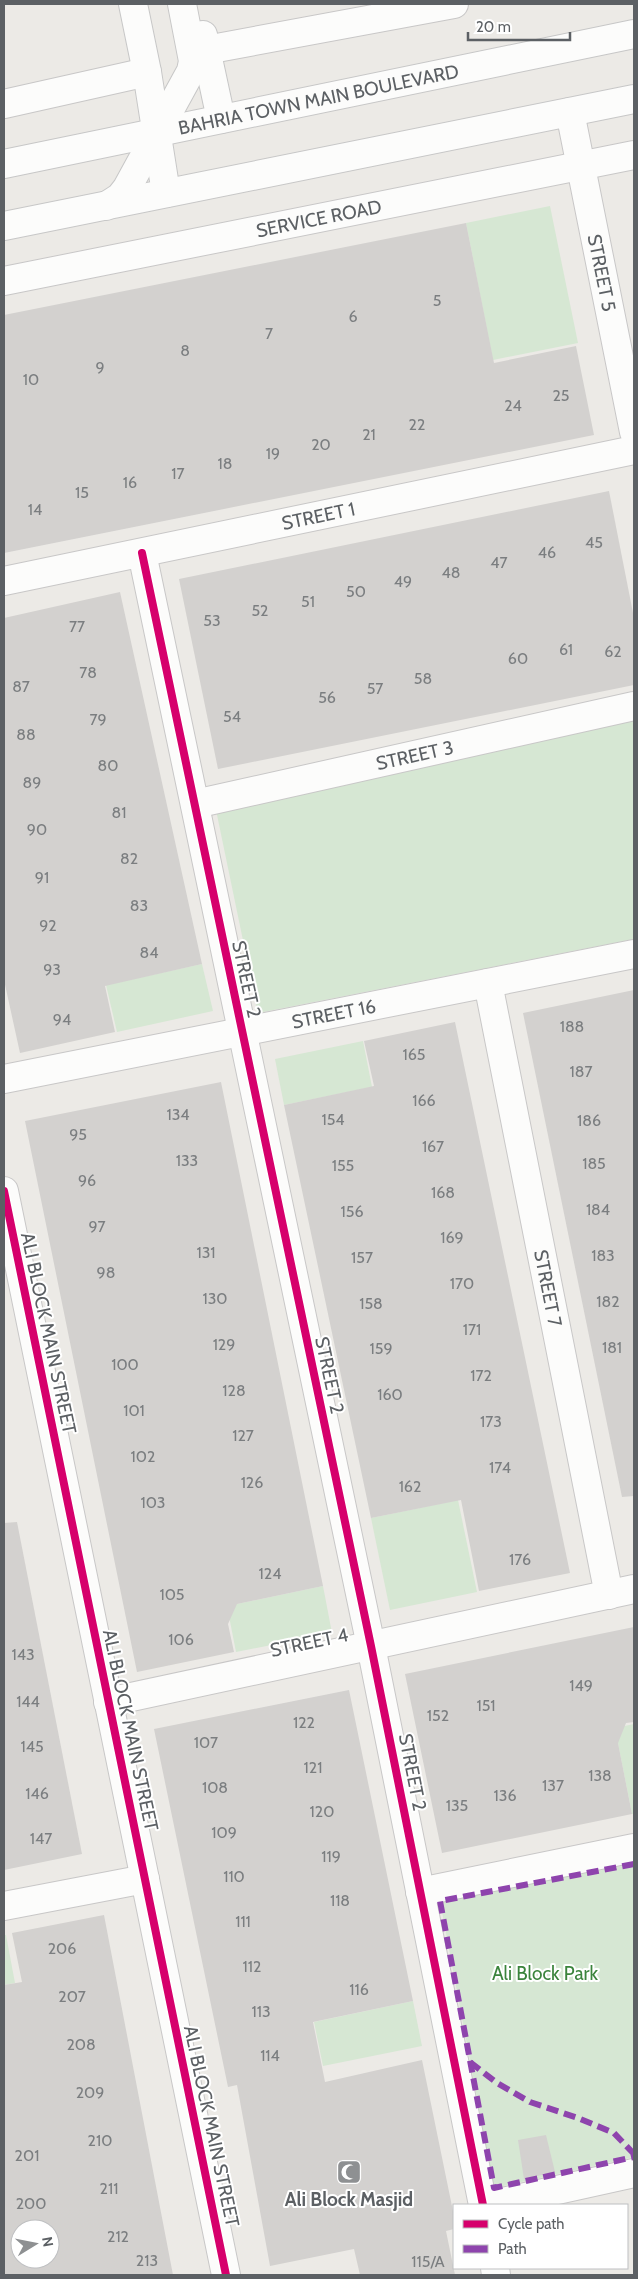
<svg xmlns="http://www.w3.org/2000/svg" width="638" height="2279" viewBox="0 0 638 2279" font-family="Cabin,sans-serif">
  <style>
    .green { fill: #d6e7d3 }
    .building { fill: #d3d1cf; fill-rule: evenodd }
    .lines { fill: none; stroke-linecap: round; stroke-linejoin: round }
    .street-casing { stroke: #c8c7c7; stroke-width: 30 }
    .secondary-casing { stroke: #c7c7c7; stroke-width: 30 }
    .street { stroke: #fcfcfb; stroke-width: 28 }
    .secondary { stroke: #fcfcfb; stroke-width: 28 }
    .quiet { stroke: #8e44ad; stroke-width: 6; stroke-dasharray: 12 6; stroke-linecap: butt }
    .cycleway-casing { stroke: #fff; stroke-width: 11 }
    .cycleway { stroke: #d6006c; stroke-width: 8 }
    .labels { text-anchor: middle; stroke-width: 4; stroke-linejoin: round; paint-order: stroke }
    .number-label { font-size: 16px; fill: #7b7e80 }
    .street-label { font-size: 19px; fill: #5c6064; stroke: #fff }
    .park-label { font-size: 19px; fill: #3b843c; stroke: #fff }
    .poi-label { font-size: 19px; font-weight: bold; fill: #5c6064; stroke: #fff }
  </style>
  <rect width="100%" height="100%" fill="#eceae6"/>
  <g class="green">
    <path d="M550,206L578,343L493,360L466,223Z"/>
    <path d="M634,720V939L258,1013L216,810Z"/>
    <path d="M202,964L213,1011L117,1032L106,985Z"/>
    <path d="M363,1041L372,1087L284,1105L275,1059Z"/>
    <path d="M458,1500L477,1592L390,1610L371,1518Z"/>
    <path d="M323,1586L332,1633L236,1652L227,1606Z"/>
    <path d="M634,1724V1814H632L615,1728Z"/>
    <path d="M634,1864V2157L494,2188L440,1901Z"/>
    <path d="M4,1935H6L15,1983L4,1985Z"/>
    <path d="M413,2001L422,2046L323,2066L314,2022Z"/>
  </g>
  <g class="building">
    <path d="M466,223L494,363L576,346L594,435L4,553V315Z"/>
    <path d="M609,491L634,618V685L218,769L179,579Z"/>
    <path d="M120,592L202,964L105,986L115,1032L20,1053L4,980V618Z"/>
    <path d="M634,990V1496L622,1497L523,1013Z"/>
    <path d="M455,1022L570,1573L479,1591L461,1500L371,1518L284,1105L374,1086L364,1041Z"/>
    <path d="M221,1082L323,1586L237,1604L228,1624L234,1652L137,1672L25,1121Z"/>
    <path d="M17,1522L82,1854L4,1870V1523Z"/>
    <path d="M634,1627V1722L626,1723L618,1743L632,1814L442,1853L405,1674Z"/>
    <path d="M349,1690L413,2001L313,2022L325,2082L422,2060L454,2216V2229L446,2231L455,2275H360L354,2249L270,2266L237,2085L228,2087L154,1729Z"/>
    <path d="M104,1915L173,2275H4V1985L22,1982L12,1933ZM20,2229H50V2259H20Z"/>
    <path d="M546,2135L555,2172L524,2179L518,2140Z"/>
  </g>
  <g class="lines">
    <defs>
      <g id="street">
        <path d="M206,50L454,4"/>
        <path d="M4,104L147,72"/>
        <path id="s1" d="M570,112L634,432"/>
        <path id="s2" d="M4,281L634,155"/>
        <path d="M142,553L371,1646L483,2205"/>
        <path id="s3" d="M4,581L634,450"/>
        <path id="s4" d="M195,804L634,706"/>
        <path id="s5" d="M488,983L609,1595"/>
        <path id="s6" d="M4,1079L634,954"/>
        <path d="M4,1191L226,2275"/>
        <path d="M108,1702L634,1589"/>
        <path d="M420,1892L634,1848"/>
        <path d="M4,1906L145,1879"/>
        <path d="M489,2205L634,2173"/>
        <path d="M495,2268L496,2275"/>
      </g>
      <g id="secondary">
        <path d="M133,4L147,72L166,193"/>
        <path d="M203,35L221,119"/>
        <path id="s7" d="M4,164L634,34"/>
        <path d="M106,206L120,197L127,188L191,71L193,61L182,4"/>
        <path d="M4,226L634,99"/>
      </g>
    </defs>
    <use href="#street" class="street-casing"/>
    <use href="#secondary" class="secondary-casing"/>
    <use href="#street" class="street"/>
    <use href="#secondary" class="secondary"/>
    <g class="quiet">
      <path d="M634,1864L440,1901L494,2188L634,2157"/>
      <path d="M470,2062L497,2083L530,2102L578,2118L614,2133L634,2154"/>
    </g>
    <defs>
      <g id="cycleway">
        <path d="M142,553L371,1646L483,2205"/>
        <path d="M4,1191L226,2275"/>
      </g>
    </defs>
    <use href="#cycleway" class="cycleway-casing"/>
    <use href="#cycleway" class="cycleway"/>
  </g>
  <defs>
    <symbol id="mosque-square" viewBox="-11 -11 22 22"><rect x="-9" y="-9" width="18" height="18" rx="4" fill="#8e9092" stroke="#fff"/><path d="M3.5-4.9A6 6 0 1 0 3.5 4.9A5 5 0 1 1 3.5-4.9Z" fill="#fff"/></symbol>
  </defs>
  <g fill-rule="evenodd">
    <use href="#mosque-square" x="335" y="2158" width="28" height="28"/>
  </g>
  <g class="labels">
    <g class="number-label">
      <text x="437" y="306">5</text>
      <text x="353" y="322">6</text>
      <text x="269" y="339">7</text>
      <text x="185" y="356">8</text>
      <text x="100" y="373">9</text>
      <text x="31" y="385">10</text>
      <text x="561" y="401">25</text>
      <text x="513" y="411">24</text>
      <text x="417" y="430">22</text>
      <text x="369" y="440">21</text>
      <text x="321" y="450">20</text>
      <text x="273" y="459">19</text>
      <text x="225" y="469">18</text>
      <text x="178" y="479">17</text>
      <text x="130" y="488">16</text>
      <text x="82" y="498">15</text>
      <text x="35" y="515">14</text>
      <text x="594" y="548">45</text>
      <text x="547" y="558">46</text>
      <text x="499" y="568">47</text>
      <text x="451" y="578">48</text>
      <text x="403" y="587">49</text>
      <text x="356" y="597">50</text>
      <text x="308" y="607">51</text>
      <text x="260" y="616">52</text>
      <text x="212" y="626">53</text>
      <text x="77" y="632">77</text>
      <text x="566" y="655">61</text>
      <text x="613" y="657">62</text>
      <text x="518" y="664">60</text>
      <text x="88" y="678">78</text>
      <text x="423" y="684">58</text>
      <text x="21" y="692">87</text>
      <text x="375" y="694">57</text>
      <text x="327" y="703">56</text>
      <text x="232" y="722">54</text>
      <text x="98" y="725">79</text>
      <text x="26" y="740">88</text>
      <text x="108" y="771">80</text>
      <text x="32" y="788">89</text>
      <text x="119" y="818">81</text>
      <text x="37" y="835">90</text>
      <text x="129" y="864">82</text>
      <text x="42" y="883">91</text>
      <text x="139" y="911">83</text>
      <text x="48" y="931">92</text>
      <text x="149" y="958">84</text>
      <text x="52" y="975">93</text>
      <text x="62" y="1025">94</text>
      <text x="572" y="1032">188</text>
      <text x="414" y="1060">165</text>
      <text x="581" y="1077">187</text>
      <text x="424" y="1106">166</text>
      <text x="178" y="1120">134</text>
      <text x="333" y="1125">154</text>
      <text x="589" y="1126">186</text>
      <text x="78" y="1140">95</text>
      <text x="433" y="1152">167</text>
      <text x="187" y="1166">133</text>
      <text x="594" y="1169">185</text>
      <text x="343" y="1171">155</text>
      <text x="87" y="1186">96</text>
      <text x="443" y="1198">168</text>
      <text x="598" y="1215">184</text>
      <text x="352" y="1217">156</text>
      <text x="97" y="1232">97</text>
      <text x="452" y="1243">169</text>
      <text x="206" y="1258">131</text>
      <text x="603" y="1261">183</text>
      <text x="362" y="1263">157</text>
      <text x="106" y="1278">98</text>
      <text x="462" y="1289">170</text>
      <text x="215" y="1304">130</text>
      <text x="608" y="1307">182</text>
      <text x="371" y="1309">158</text>
      <text x="472" y="1335">171</text>
      <text x="224" y="1350">129</text>
      <text x="612" y="1353">181</text>
      <text x="381" y="1354">159</text>
      <text x="125" y="1370">100</text>
      <text x="481" y="1381">172</text>
      <text x="234" y="1396">128</text>
      <text x="390" y="1400">160</text>
      <text x="134" y="1416">101</text>
      <text x="491" y="1427">173</text>
      <text x="243" y="1441">127</text>
      <text x="143" y="1462">102</text>
      <text x="500" y="1473">174</text>
      <text x="252" y="1488">126</text>
      <text x="410" y="1492">162</text>
      <text x="153" y="1508">103</text>
      <text x="520" y="1565">176</text>
      <text x="270" y="1579">124</text>
      <text x="172" y="1600">105</text>
      <text x="181" y="1645">106</text>
      <text x="23" y="1660">143</text>
      <text x="581" y="1691">149</text>
      <text x="28" y="1707">144</text>
      <text x="486" y="1711">151</text>
      <text x="438" y="1721">152</text>
      <text x="304" y="1728">122</text>
      <text x="206" y="1748">107</text>
      <text x="32" y="1752">145</text>
      <text x="313" y="1773">121</text>
      <text x="600" y="1781">138</text>
      <text x="553" y="1791">137</text>
      <text x="215" y="1793">108</text>
      <text x="37" y="1799">146</text>
      <text x="505" y="1801">136</text>
      <text x="457" y="1811">135</text>
      <text x="322" y="1817">120</text>
      <text x="224" y="1838">109</text>
      <text x="41" y="1844">147</text>
      <text x="331" y="1862">119</text>
      <text x="234" y="1882">110</text>
      <text x="340" y="1906">118</text>
      <text x="243" y="1927">111</text>
      <text x="62" y="1954">206</text>
      <text x="252" y="1972">112</text>
      <text x="359" y="1995">116</text>
      <text x="72" y="2002">207</text>
      <text x="261" y="2017">113</text>
      <text x="81" y="2050">208</text>
      <text x="270" y="2061">114</text>
      <text x="90" y="2098">209</text>
      <text x="100" y="2146">210</text>
      <text x="27" y="2161">201</text>
      <text x="109" y="2194">211</text>
      <text x="31" y="2209">200</text>
      <text x="118" y="2242">212</text>
      <text x="147" y="2266">213</text>
      <text x="428" y="2267">115/A</text>
    </g>
    <g class="street-label">
      <text dy="7" stroke="none"><textPath href="#s7" startOffset="321">BAHRIA TOWN MAIN BOULEVARD</textPath></text>
      <text dy="7" stroke="none"><textPath href="#s2" startOffset="321">SERVICE ROAD</textPath></text>
      <text dy="7" stroke="none"><textPath href="#s1" startOffset="164">STREET 5</textPath></text>
      <text dy="7" stroke="none"><textPath href="#s3" startOffset="321">STREET 1</textPath></text>
      <text dy="7" stroke="none"><textPath href="#s4" startOffset="225">STREET 3</textPath></text>
      <text transform="translate(247 979) rotate(78)" y="7">STREET 2</text>
      <text dy="7" stroke="none"><textPath href="#s6" startOffset="336">STREET 16</textPath></text>
      <text dy="7" stroke="none"><textPath href="#s5" startOffset="311">STREET 7</textPath></text>
      <text transform="translate(49 1333) rotate(78)" y="7">ALI BLOCK MAIN STREET</text>
      <text transform="translate(330 1375) rotate(78)" y="7">STREET 2</text>
      <text transform="translate(309 1642) rotate(-12)" y="7">STREET 4</text>
      <text transform="translate(131 1730) rotate(78)" y="7">ALI BLOCK MAIN STREET</text>
      <text transform="translate(413 1772) rotate(79)" y="7">STREET 2</text>
      <text transform="translate(212 2126) rotate(78)" y="7">ALI BLOCK MAIN STREET</text>
    </g>
    <g class="park-label">
      <text x="545" y="1980">Ali Block Park</text>
    </g>
    <g class="poi-label">
      <text x="349" y="2206">Ali Block Masjid</text>
    </g>
  </g>
  <rect width="638" height="2279" fill="none" stroke="#5c6064" stroke-width="10"/>
  <rect x="453" y="2204" width="175" height="65" fill="#ffffff" stroke="#bebfc1"/>
  <rect x="463" y="2220" width="25" height="8" fill="#d6006c" stroke="#bebfc1"/>
  <text x="498" y="2229" font-size="15" fill="#5c6064">Cycle path</text>
  <rect x="463" y="2245" width="25" height="8" fill="#8e44ad" stroke="#bebfc1"/>
  <text x="498" y="2254" font-size="15" fill="#5c6064">Path</text>
  <g transform="translate(35 2244) rotate(80)"><circle r="24" fill="#ffffff" stroke="#bebfc1"/>
  <path d="M0-4L9 19L0 12L-9 19Z" fill="#8e9092"/>
  <text y="-8" font-size="14" font-weight="bold" text-anchor="middle" fill="#5c6064">N</text>
  </g>
  <path d="M468 32v8h102v-8" fill="none" stroke="#5c6064" stroke-width="2.5"/>
  <text x="476" y="32" font-size="15" fill="#5c6064" stroke="#ffffff" stroke-width="4" paint-order="stroke">20 m</text>
</svg>
